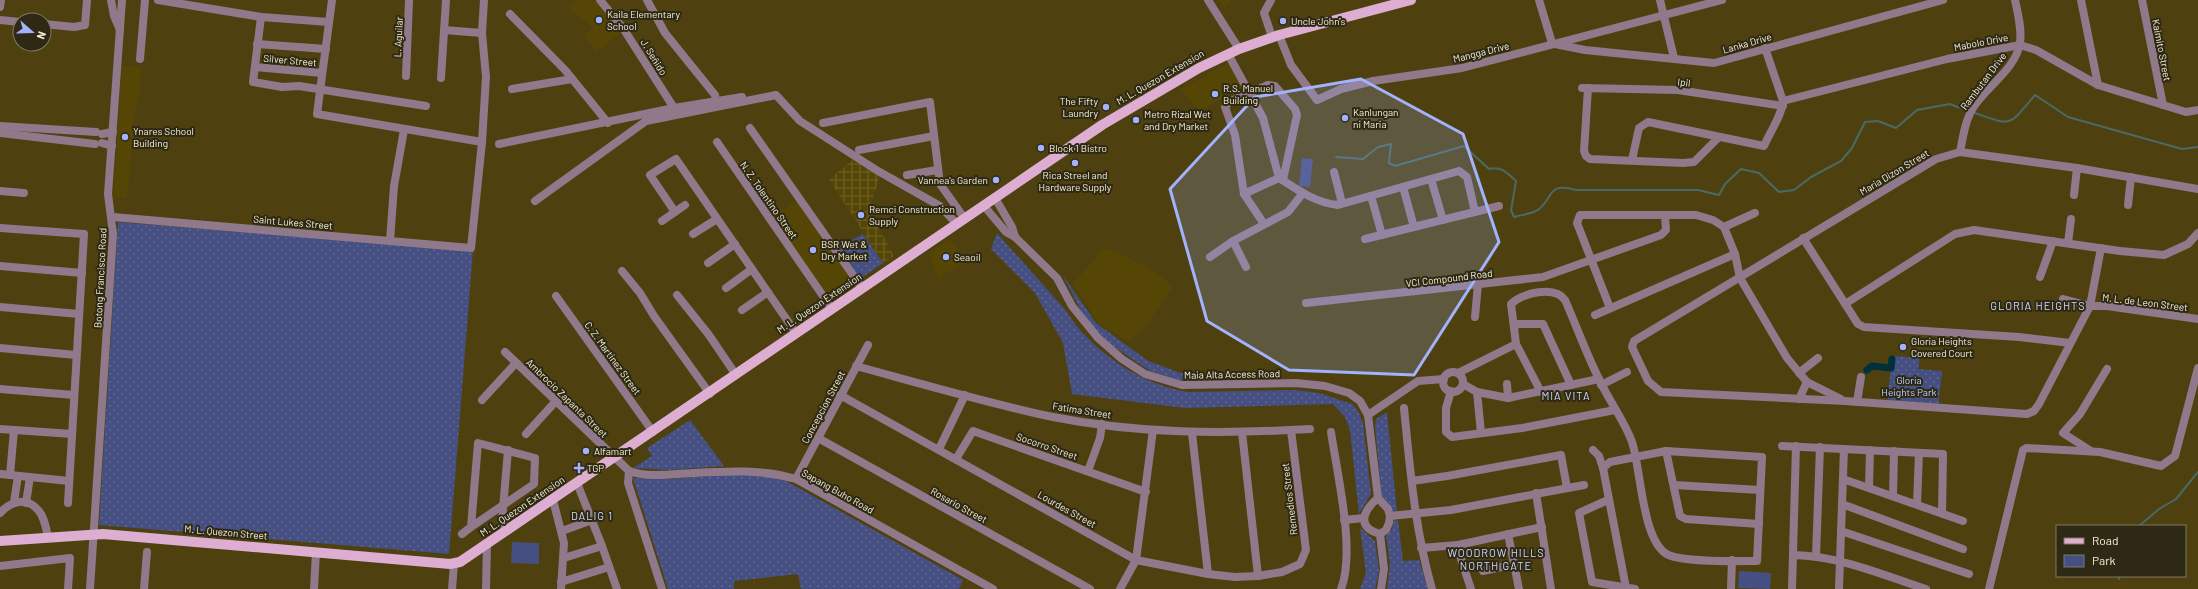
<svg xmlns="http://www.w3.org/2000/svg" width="2198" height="589" viewBox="0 0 2198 589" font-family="Barlow,sans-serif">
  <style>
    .built { fill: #564606 }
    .industrial { fill: url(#industrial-grid) }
    .green { fill: url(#green-dots) }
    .pitch { fill: #454f81 }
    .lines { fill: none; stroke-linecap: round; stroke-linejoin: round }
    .stream { stroke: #4a6a68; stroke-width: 2 }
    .canal { stroke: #003039; stroke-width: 7 }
    .minor { stroke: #90798b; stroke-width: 8 }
    .major { stroke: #ddaed2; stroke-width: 10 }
    .marked { fill: #a2b2fd; fill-opacity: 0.2; stroke: #a2b2fd; stroke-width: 3; stroke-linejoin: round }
    .poi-dot { fill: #a2b2fd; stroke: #2e2914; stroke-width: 1.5 }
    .labels { text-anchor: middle; stroke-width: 4; stroke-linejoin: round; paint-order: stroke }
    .poi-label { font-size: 10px; fill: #f7f0d7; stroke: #2e2914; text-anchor: start }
    .street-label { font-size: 10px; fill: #f7f0d7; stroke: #2e2914 }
    .park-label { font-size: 10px; fill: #c2ceff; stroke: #2e2914 }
    .neighbourhood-label { font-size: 11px; letter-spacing: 1px; fill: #cfd6f3; stroke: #2e2914 }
  </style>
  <defs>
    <pattern id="industrial-grid" width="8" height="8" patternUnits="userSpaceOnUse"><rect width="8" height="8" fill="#564606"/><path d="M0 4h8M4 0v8" fill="none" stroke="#6f612a"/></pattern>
    <pattern id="green-dots" width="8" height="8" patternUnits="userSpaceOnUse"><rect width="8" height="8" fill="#454f81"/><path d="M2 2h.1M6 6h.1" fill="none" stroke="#616992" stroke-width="1.8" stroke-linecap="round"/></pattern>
  </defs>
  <rect width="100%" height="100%" fill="#4e410f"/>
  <g class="built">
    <path d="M574,0H594L608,11L623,31L596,52L584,36L593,28L568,7Z"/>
    <path d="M1218,0H1231L1225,9Z"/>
    <path d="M1229,63L1243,87L1199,111L1181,89Z"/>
    <path d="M122,66L141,67L139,102H136L127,198L113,197Z"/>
    <path d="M796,201L854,282L829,300L771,217Z"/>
    <path d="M950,239L966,261L938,279L929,253Z"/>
    <path d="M1104,248L1149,267L1173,286L1145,327L1128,342L1098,322L1073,284Z"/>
  </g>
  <path class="industrial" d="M853,160L880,176L869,210L894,256L883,263L829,179Z"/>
  <g class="green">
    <path d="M118,222L473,250L449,554L99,525Z"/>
    <path d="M997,233C1018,257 1040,281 1062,306C1069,314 1074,324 1082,332C1111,363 1146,385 1188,392L1295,390L1319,393L1352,404L1358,411L1363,423L1371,494L1359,514L1350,430L1345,417L1333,404L1185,408L1072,394L1063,343L1035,293L991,249Z"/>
    <path d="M863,234L883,263L860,279L838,247Z"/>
    <path d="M1062,274L1096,323L1148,361L1200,380H1179L1150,371L1107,342L1086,320Z"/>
    <path d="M1892,356L1920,358L1918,369L1942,371L1938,408L1887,404Z"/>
    <path d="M1387,412L1397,512H1394L1382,500L1375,426L1376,419Z"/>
    <path d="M690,420L724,466L669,470L633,468L652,456L647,448Z"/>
    <path d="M738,474L772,477L788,482L963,580L959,589H801L798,574L734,581V589H668L633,478L668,479Z"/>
    <path d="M1398,520L1403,561L1419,560L1428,589H1387L1390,564L1386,536L1392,529L1394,521Z"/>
    <path d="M1360,528L1375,541L1379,571L1375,589H1360L1366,573Z"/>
  </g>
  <g class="pitch">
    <path d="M1302,158L1313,159L1310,187L1299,186Z"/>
    <path d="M512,542L539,543V564L511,563Z"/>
    <path d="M1739,571L1771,573L1770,589L1738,588Z"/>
  </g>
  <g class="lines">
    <g class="stream">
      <path d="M1972,112C2013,126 2007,128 2035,95L2068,117L2182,149L2198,147"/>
      <path d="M1336,157L1363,159L1378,147L1391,144L1389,163L1395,166L1464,146L1489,169C1502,166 1507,173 1516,181L1511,210L1514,217C1521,215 1530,214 1536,211C1554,201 1545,181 1576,190H1698L1719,195L1725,184L1741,169L1759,173L1779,192L1794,190L1811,177L1841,161L1852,148L1865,122L1878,121L1896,128L1917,110L1950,104L1968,111"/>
      <path d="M2139,526L2159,509L2176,499L2198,472"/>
      <path d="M2119,579L2120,576"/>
    </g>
    <path class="canal" d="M1867,370L1872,366L1891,368L1892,359"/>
    <g class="minor">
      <path d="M111,0L114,16L120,30"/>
      <path d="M158,0L261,17L329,22"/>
      <path d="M332,0L317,114L482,142"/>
      <path d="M600,0L623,28L674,108"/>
      <path d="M647,0L665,33L715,95L716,101"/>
      <path d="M1208,0L1239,49"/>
      <path d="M1271,0L1264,13L1272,37"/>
      <path d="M1539,0L1552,43"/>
      <path d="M1660,0L1674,58"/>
      <path d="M2081,0L2098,85"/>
      <path d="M2142,0L2163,105"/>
      <path d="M0,7L1,0"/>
      <path d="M510,14L565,70L608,123"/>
      <path d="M261,17L253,82L282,87L299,86L426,106"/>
      <path d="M0,20L20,22"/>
      <path d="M44,24L74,27L85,25L87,0"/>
      <path d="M444,30L482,33"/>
      <path d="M1279,35L1291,65L1317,100L1341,89L1373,81L1462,68L1722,0"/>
      <path d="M257,44L326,49"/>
      <path d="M1555,44L1585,50L1714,63L1943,0"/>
      <path d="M1228,54L1263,118L1279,178C1296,189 1316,203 1338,205L1459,171L1467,177L1475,212"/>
      <path d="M140,59L145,0"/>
      <path d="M255,67L322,73"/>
      <path d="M406,76L409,0"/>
      <path d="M441,78L446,0"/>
      <path d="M1582,88L1678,90L1783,106"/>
      <path d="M1588,88L1584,151L1586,156L1590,159L1683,163L1694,162L1718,138"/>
      <path d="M512,89L572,79"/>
      <path d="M1783,101L1947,59L2020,45L2036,50L2098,85L2186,112L2198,110"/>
      <path d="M823,123L930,102L940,184L965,219"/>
      <path d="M0,126L96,132"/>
      <path d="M750,128L862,288"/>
      <path d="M0,133L95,144"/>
      <path d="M102,134L113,132"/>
      <path d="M717,142L832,309"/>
      <path d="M102,143L112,146"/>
      <path d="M499,144L674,108L742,97"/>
      <path d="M859,150L934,136"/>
      <path d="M1960,152C1963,137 1965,121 1973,108C1986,87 2016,69 2020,43C2022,29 2018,14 2015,0"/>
      <path d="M1632,160L1639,128L1648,122L1764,146C1770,132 1782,115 1783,101L1765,48"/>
      <path d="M1334,172L1342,203"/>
      <path d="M907,175L937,170"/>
      <path d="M1431,179L1443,220"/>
      <path d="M1403,187L1414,227"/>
      <path d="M0,191L24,193"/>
      <path d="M1244,194L1279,178"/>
      <path d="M2074,195L2077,168"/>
      <path d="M1371,196L1382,235"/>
      <path d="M995,198L1012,227L1015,237"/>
      <path d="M535,201L646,121L776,95L800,121L878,171L940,206L957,224"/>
      <path d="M2128,205L2131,177"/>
      <path d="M984,206L1006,232L1015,237L1057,278L1072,306L1098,338L1122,359L1145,374L1182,385L1296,383L1325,386L1349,393L1360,401L1368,415L1378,498L1388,509L1390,516L1389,523L1386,530L1380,534"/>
      <path d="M675,212L650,175L676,159L796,333"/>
      <path d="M113,217L471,248L482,142L486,77L482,33L484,0"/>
      <path d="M662,221L685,205"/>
      <path d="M1264,224L1244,194L1235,135L1225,107L1229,102L1268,85L1275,86L1295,109L1297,115L1283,180"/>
      <path d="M1724,227L1755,213"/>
      <path d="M0,228L84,234L68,503"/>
      <path d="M693,234L717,219"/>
      <path d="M1803,238L1858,324L1864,327L2019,337L2070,343"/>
      <path d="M1365,239L1499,206"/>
      <path d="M390,241L394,186L404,130"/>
      <path d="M1233,241L1246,267"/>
      <path d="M2068,243L2071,219"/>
      <path d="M2101,248L2090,306L2039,404L2034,411L2027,414L1845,401L1661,392L1648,381L1632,347L1634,341L1936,159L1960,152L2077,168L2198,189"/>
      <path d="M1210,257L1233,241L1288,212L1303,193"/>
      <path d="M708,263L735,244"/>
      <path d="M0,266L82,273"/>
      <path d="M622,271L640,293L654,316L710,394"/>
      <path d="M2040,277L2053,241"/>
      <path d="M726,288L752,269"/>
      <path d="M677,295L709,335L736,375"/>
      <path d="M556,296L653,432"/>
      <path d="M2063,299L2090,306H2107L2198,319"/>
      <path d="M1306,303L1543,277L1661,235L1666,230L1665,215"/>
      <path d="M1845,304L1955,234L1974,230L2120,251L2164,255L2188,244L2198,233"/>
      <path d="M0,307L79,314"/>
      <path d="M1610,308L1577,223L1580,215H1696L1713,220L1724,227L1735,254L1740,278L1787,358L1807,382L1841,399"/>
      <path d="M742,310L768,292"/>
      <path d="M1595,315L1735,254"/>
      <path d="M1475,317L1478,284"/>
      <path d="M1514,326L1519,324H1543L1571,385"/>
      <path d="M0,348L76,355"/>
      <path d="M505,352L629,471C648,478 673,474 693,473C728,471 761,469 796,479L993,589"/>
      <path d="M856,366C922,384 987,403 1053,417C1138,434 1224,434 1310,429"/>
      <circle cx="1453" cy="382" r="10"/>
      <path d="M1458,373L1516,344"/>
      <path d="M1799,373L1818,358"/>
      <path d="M1463,384L1477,392L1508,398L1599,379"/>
      <path d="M1507,384L1508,398"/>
      <path d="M1601,385L1627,372"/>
      <path d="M0,389L74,395"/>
      <path d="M1451,391L1446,408V432L1452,437L1522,428L1615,410"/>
      <path d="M1477,392L1481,433"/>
      <path d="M1541,392L1516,344L1511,304C1522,293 1555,285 1565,300C1577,327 1587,356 1601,383C1610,402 1625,422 1632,442C1641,470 1642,536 1665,553C1678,563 1739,561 1757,561L1762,457L1666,451L1610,462L1603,468"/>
      <path d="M840,395L1136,560L1208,574L1235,577L1258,576L1282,572L1300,564L1306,550L1291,430"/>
      <path d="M1799,399L1807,382"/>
      <path d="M482,400L516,363"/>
      <path d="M1857,402L1861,377"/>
      <path d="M1404,408C1410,469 1415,530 1432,589"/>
      <path d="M1368,415L1418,381L1444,379"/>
      <path d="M0,429L72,434"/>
      <path d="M1242,432L1258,576"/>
      <path d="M1331,432C1337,473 1356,552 1341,589"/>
      <path d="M1192,433L1208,574"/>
      <path d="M526,434L556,401"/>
      <path d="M818,438L1090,589"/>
      <path d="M1782,446L1943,454L1942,513"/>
      <path d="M939,449L965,395"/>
      <path d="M1593,450L1599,456L1603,468L1626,588"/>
      <path d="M1666,451L1680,516L1686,519L1759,524"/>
      <path d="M2091,451L2063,433L2080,414L2107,369"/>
      <path d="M956,459L973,431L1146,492"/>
      <path d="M629,471L628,483L662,589"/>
      <path d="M1088,471L1100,438L1102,424"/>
      <path d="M0,474L69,481"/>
      <path d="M10,475L14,430"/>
      <path d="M796,479L868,345"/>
      <path d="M1843,479L1963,521"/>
      <path d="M1412,481L1447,476L1561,455L1567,488"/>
      <path d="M577,483L602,546L617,589"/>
      <path d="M1674,485L1760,490"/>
      <path d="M1869,487L1870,450"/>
      <path d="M1536,493L1551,589"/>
      <path d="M1893,496L1894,451"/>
      <path d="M1378,498C1364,510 1355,527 1380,534"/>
      <path d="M553,500L564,543L561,589"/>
      <path d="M1608,500L1579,513L1592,582L1635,589"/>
      <path d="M14,502L18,476"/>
      <path d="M26,503L30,477"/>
      <path d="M1842,504L1963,549"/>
      <path d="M1917,504L1919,453"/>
      <path d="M0,513C10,502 26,496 38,510C44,516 46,528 48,537"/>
      <path d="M1390,516L1451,510L1584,485"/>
      <path d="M1344,520L1364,518"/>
      <path d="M562,531L592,520"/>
      <path d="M1841,531L1969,574"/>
      <path d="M506,532L502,520L508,450"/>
      <path d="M462,534L471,527L534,484L535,458L478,443L471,527"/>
      <path d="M1380,534L1384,569L1381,589"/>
      <path d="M1508,534L1519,589"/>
      <path d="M1458,545L1461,559L1471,589"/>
      <path d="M1421,548L1458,545L1542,527"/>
      <path d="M1793,555C1840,556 1883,575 1926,589"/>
      <path d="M1816,556L1820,447"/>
      <path d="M564,558L602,546"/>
      <path d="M0,566L70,558L68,589"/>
      <path d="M1483,571L1515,564"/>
      <path d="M561,582L609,567"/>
      <path d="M90,589L113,234L108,194L122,0"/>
      <path d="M144,589L147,552"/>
      <path d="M314,589L316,552"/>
      <path d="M452,589L454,564"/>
      <path d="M486,589L487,544"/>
      <path d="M1120,589L1136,560L1153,430"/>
      <path d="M1731,589L1732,560"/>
      <path d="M1792,589L1796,446"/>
      <path d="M1839,589L1844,449"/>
      <path d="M1989,589L2023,450L2026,448L2100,452L2161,466L2175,456L2198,368"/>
    </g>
    <path class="major" d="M0,541L103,534L450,564L460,562L1102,125L1199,68L1239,49L1279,35L1411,0"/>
  </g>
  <path class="marked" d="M1361,79L1463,134L1499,242L1414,375L1289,370L1207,321L1170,189L1255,97Z"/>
  <g class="poi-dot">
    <circle cx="599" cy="20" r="4"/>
    <circle cx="1283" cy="21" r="4"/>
    <circle cx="1215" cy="94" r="4"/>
    <circle cx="1106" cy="107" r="4"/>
    <circle cx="1345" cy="118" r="4"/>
    <circle cx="1136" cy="120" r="4"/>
    <circle cx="125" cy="137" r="4"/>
    <circle cx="1041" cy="148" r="4"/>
    <circle cx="1075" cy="163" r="4"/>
    <circle cx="996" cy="180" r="4"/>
    <circle cx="861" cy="215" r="4"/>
    <circle cx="813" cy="250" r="4"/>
    <circle cx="946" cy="257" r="4"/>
    <circle cx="1903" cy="347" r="4"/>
    <circle cx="586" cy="451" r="4"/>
    <path d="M577 462h4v4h4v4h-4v4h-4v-4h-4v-4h4z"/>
  </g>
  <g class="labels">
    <g class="poi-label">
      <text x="607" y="18">Kaila Elementary<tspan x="607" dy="12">School</tspan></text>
      <text x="1291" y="25">Uncle John's</text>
      <text x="1223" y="92">R.S. Manuel<tspan x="1223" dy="12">Building</tspan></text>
      <text x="1098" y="105" text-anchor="end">The Fifty<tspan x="1098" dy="12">Laundry</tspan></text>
      <text x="1353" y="116">Kanlungan<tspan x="1353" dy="12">ni Maria</tspan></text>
      <text x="1144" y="118">Metro Rizal Wet<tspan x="1144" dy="12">and Dry Market</tspan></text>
      <text x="133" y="135">Ynares School<tspan x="133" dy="12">Building</tspan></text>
      <text x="1049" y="152">Block 1 Bistro</text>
      <text x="1075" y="179" text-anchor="middle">Rica Streel and<tspan x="1075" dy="12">Hardware Supply</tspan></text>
      <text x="988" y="184" text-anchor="end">Vannea's Garden</text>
      <text x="869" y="213">Remci Construction<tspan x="869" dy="12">Supply</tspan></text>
      <text x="821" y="248">BSR Wet &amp;<tspan x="821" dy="12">Dry Market</tspan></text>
      <text x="954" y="261">Seaoil</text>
      <text x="1911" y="345">Gloria Heights<tspan x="1911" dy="12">Covered Court</tspan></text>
      <text x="594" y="455">Alfamart</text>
      <text x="587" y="472">TGP</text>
    </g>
    <g class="street-label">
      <text transform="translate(398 37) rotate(-87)" y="4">L. Aguilar</text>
      <text transform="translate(1981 42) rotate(-11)" y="4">Mabolo Drive</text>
      <text transform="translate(1747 43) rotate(-16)" y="4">Lanka Drive</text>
      <text transform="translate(2162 50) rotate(79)" y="4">Kaimito Street</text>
      <text transform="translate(1481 52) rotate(-14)" y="4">Mangga Drive</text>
      <text transform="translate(654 57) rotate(58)" y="4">J. Señido</text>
      <text transform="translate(290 60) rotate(5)" y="4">Silver Street</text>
      <text transform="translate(1160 77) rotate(-30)" y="4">M. L. Quezon Extension</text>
      <text transform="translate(1983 81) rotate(-53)" y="4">Rambutan Drive</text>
      <text transform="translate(1684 82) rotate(7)" y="4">Ipil</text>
      <text transform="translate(1894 172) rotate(-31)" y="4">Maria Dizon Street</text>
      <text transform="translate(769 200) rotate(55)" y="4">N. Z. Tolentino Street</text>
      <text transform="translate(293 222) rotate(5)" y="4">Saint Lukes Street</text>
      <text transform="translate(100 278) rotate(-87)" y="4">Botong Francisco Road</text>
      <text transform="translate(1449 278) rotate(-7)" y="4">VCI Compound Road</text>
      <text transform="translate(2145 302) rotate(7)" y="4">M. L. de Leon Street</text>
      <text transform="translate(819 303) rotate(-34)" y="4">M. L. Quezon Extension</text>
      <text transform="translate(613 358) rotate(54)" y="4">C. Z. Martinez Street</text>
      <text transform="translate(1232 374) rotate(-1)" y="4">Maia Alta Access Road</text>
      <text transform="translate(567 398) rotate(44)" y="4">Ambrocio Zapanta Street</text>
      <text transform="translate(823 407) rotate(-62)" y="4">Concepcion Street</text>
      <text transform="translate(1082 410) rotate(9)" y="4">Fatima Street</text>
      <text transform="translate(1047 446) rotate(19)" y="4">Socorro Street</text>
      <text transform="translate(838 491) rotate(29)" y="4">Sapang Buho Road</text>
      <text transform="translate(1289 499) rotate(-97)" y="4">Remedios Street</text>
      <text transform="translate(959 505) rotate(29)" y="4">Rosario Street</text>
      <text transform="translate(522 506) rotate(-34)" y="4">M. L. Quezon Extension</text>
      <text transform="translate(1067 509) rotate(29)" y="4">Lourdes Street</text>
      <text transform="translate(226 532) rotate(5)" y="4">M. L. Quezon Street</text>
    </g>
    <g class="park-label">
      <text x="1909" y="384">Gloria<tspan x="1909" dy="12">Heights Park</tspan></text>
    </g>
    <g class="neighbourhood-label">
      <text x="2038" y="310">GLORIA HEIGHTS</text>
      <text x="1566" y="400">MIA VITA</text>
      <text x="592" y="520">DALIG 1</text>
      <text x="1496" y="557">WOODROW HILLS<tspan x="1496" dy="13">NORTH GATE</tspan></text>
    </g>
  </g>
  <rect x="2056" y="525" width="130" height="52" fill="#2e2914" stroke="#7e7962"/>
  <rect x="2064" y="538" width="20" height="6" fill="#ddaed2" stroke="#7e7962"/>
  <text x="2092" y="545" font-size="12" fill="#f7f0d7">Road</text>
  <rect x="2064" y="555" width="20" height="12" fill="#454f81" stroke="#7e7962"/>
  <text x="2092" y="565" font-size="12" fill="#f7f0d7">Park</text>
  <g transform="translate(32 32) rotate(110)"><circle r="19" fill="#2e2914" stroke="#7e7962"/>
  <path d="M0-3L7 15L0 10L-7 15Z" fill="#a2b2fd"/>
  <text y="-6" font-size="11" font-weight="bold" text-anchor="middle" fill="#f7f0d7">N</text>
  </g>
</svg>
